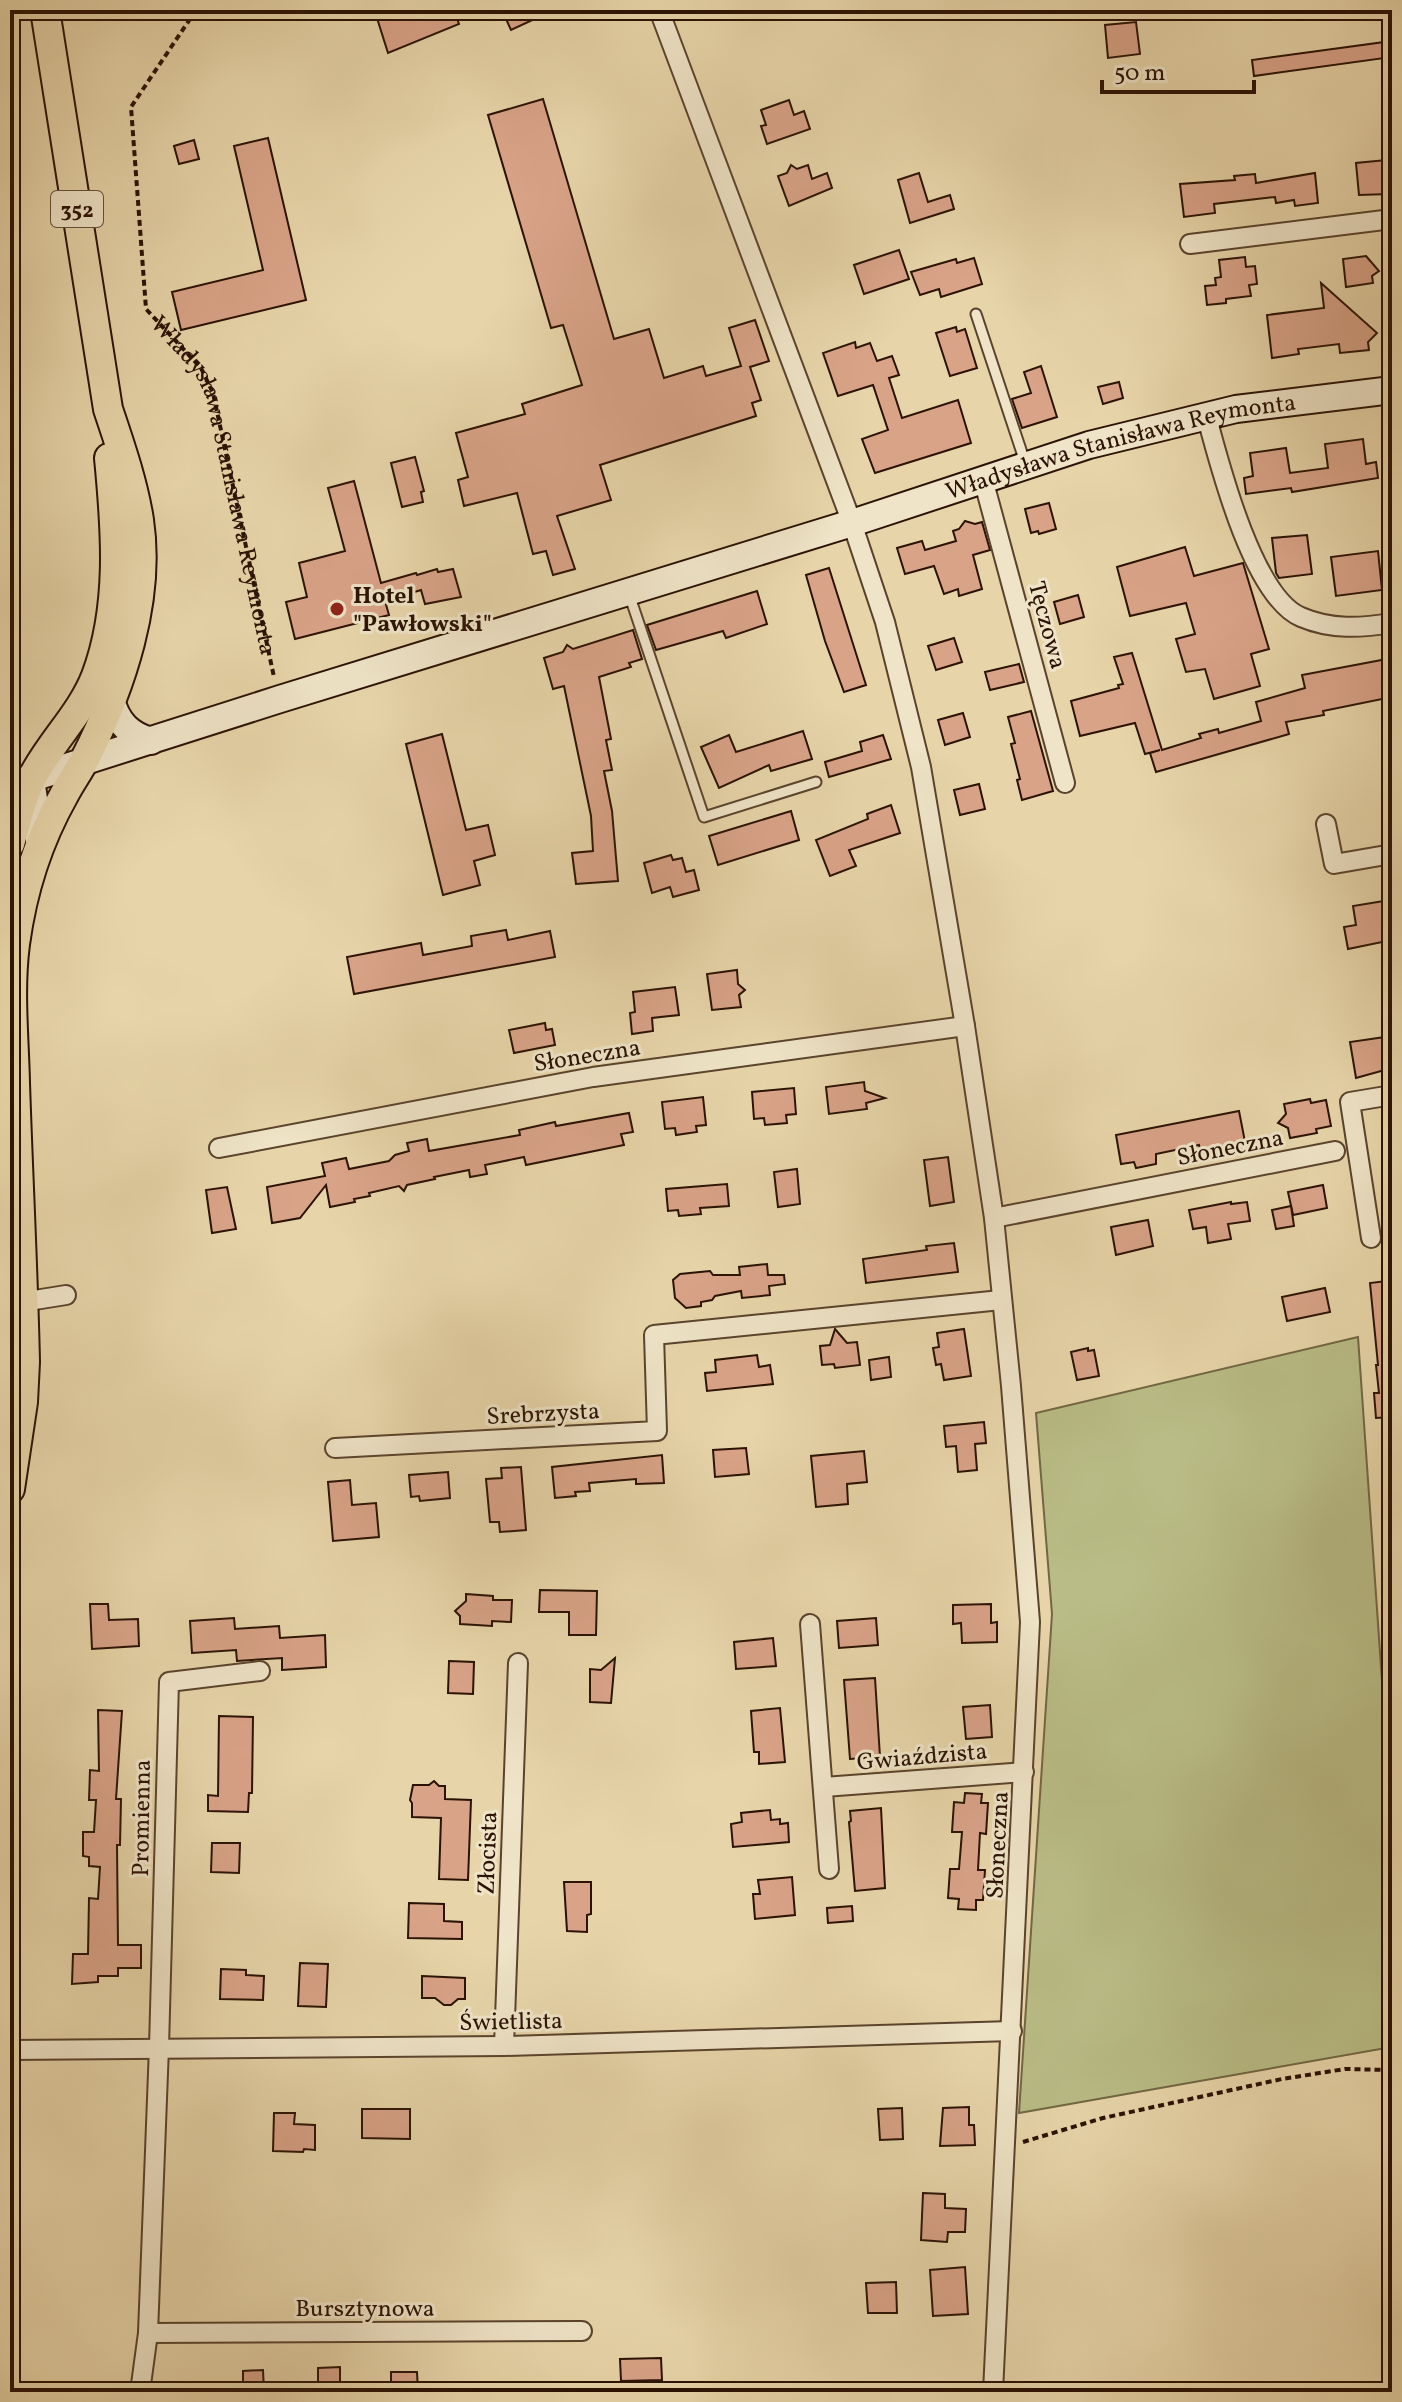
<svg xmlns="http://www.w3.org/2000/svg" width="1402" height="2402" viewBox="0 0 1402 2402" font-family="Vollkorn,serif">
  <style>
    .green { fill: #b9bc86; stroke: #726745; stroke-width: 2 }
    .building { fill: #d9a388; stroke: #2b1204; stroke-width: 2 }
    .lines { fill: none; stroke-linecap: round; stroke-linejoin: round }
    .lane-casing { stroke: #5a432d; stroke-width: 13 }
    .street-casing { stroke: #5a432d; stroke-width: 22 }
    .secondary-casing { stroke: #2b1204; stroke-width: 30 }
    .primary-casing { stroke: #2b1204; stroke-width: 32 }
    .path { stroke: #2b1204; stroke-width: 4; stroke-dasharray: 6 4; stroke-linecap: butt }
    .lane { stroke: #efe4c7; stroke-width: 9 }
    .street { stroke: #efe4c7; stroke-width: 18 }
    .secondary { stroke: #efe4c7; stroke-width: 26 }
    .primary { stroke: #e7d5a9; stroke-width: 28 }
    .poi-dot { fill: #8f2418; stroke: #efe4c7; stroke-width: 3 }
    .labels { text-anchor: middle; stroke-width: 6; stroke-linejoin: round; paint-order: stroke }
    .shield { fill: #efe4c7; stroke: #66513e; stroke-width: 2 }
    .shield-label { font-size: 22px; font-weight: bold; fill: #2b1204 }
    .street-label { font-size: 24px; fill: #2b1204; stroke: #efe4c7 }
    .poi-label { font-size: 24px; font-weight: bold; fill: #2b1204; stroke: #efe4c7; text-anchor: start }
  </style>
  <rect width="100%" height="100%" fill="#e7d5a9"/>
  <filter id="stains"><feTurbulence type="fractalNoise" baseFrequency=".0025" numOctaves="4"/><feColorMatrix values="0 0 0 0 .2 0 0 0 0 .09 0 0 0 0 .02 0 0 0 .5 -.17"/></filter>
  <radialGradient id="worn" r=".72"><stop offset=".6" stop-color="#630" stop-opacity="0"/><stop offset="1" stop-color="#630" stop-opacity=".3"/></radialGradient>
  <path class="green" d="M1358,1337L1392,1824V2047L1019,2113L1052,1614L1036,1413Z"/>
  <g class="building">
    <path d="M397,10H454L459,24L388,53L377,18Z"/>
    <path d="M502,10H554L511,30Z"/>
    <path d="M1136,22L1140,54L1108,58L1105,25Z"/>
    <path d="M1392,41V57L1254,76L1252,60Z"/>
    <path d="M543,99L614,339L649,329L664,378L703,366L706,376L741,366L729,328L755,320L769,361L750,367L761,400L752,403L756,416L600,465L611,500L557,516L575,569L553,575L546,551L533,554L517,493L464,506L458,480L468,477L456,433L525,414L522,404L582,385L563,325L551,328L488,115Z"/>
    <path d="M789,100L794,115L804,111L810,129L767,144L761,126L766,125L761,110Z"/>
    <path d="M268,138L306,300L181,330L172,292L263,270L234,146Z"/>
    <path d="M194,140L199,159L179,164L174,146Z"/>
    <path d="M1386,160L1389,194L1359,195L1356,163Z"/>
    <path d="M791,165L797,169L808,165L812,179L827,173L832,188L789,206L778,176L787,173Z"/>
    <path d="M919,173L928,202L950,195L954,209L910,223L898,180Z"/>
    <path d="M1315,173L1318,203L1295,206L1294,200L1276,203L1275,197L1214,204L1215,213L1184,217L1180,184L1235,180L1234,176L1255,174L1256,183Z"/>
    <path d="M899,250L909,279L864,294L854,265Z"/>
    <path d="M1366,256L1379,271L1372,276L1373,283L1346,287L1343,259Z"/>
    <path d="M1245,257L1246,267L1255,266L1257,284L1249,285L1251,296L1226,299V303L1207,305L1205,286L1216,285L1215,278L1221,277L1219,260Z"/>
    <path d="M974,258L982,284L941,297L939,289L920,295L911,272L956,259L957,263Z"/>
    <path d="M1321,283L1377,333L1368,342L1369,350L1340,353L1339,344L1298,349L1299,354L1272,358L1267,315L1324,308Z"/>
    <path d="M956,327L957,332L965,329L977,368L950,376L936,333Z"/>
    <path d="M855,342L856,348L870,343L877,361L892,356L899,375L889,378L902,418L958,400L971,443L875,473L862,439L888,430L873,385L838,396L823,353Z"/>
    <path d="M1041,366L1057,417L1022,428L1012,399L1031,393L1024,372Z"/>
    <path d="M1119,382L1123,398L1103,404L1098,387Z"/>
    <path d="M1363,439L1366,464L1376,462L1378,478L1292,492L1291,488L1246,494L1244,478L1253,476L1250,453L1286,448L1290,473L1328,468L1325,444Z"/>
    <path d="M415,457L424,491L421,492L423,502L402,507L391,463Z"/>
    <path d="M354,481L381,583L416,573L417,575L437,569L438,572L453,569L461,597L425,604L421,590L385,601L389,615L295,639L286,602L307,597L299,563L345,551L328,488Z"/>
    <path d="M1049,503L1056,529L1039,534L1038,531L1031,533L1025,509Z"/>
    <path d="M965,521L975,524L982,522L990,550L973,555L982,589L959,596L958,589L944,594L934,566L905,574L897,548L922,541L925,550L956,541L953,531L959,529Z"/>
    <path d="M1307,535L1312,574L1279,578L1276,573L1272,538Z"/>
    <path d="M1185,547L1194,576L1243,563L1269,649L1251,654L1260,686L1214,699L1205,669L1186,672L1176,639L1195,634L1186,603L1130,616L1117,567Z"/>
    <path d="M1378,551L1382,590L1336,596L1331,557Z"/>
    <path d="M829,568L866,685L844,692L825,641L806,575Z"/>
    <path d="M757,591L767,624L726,638L723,631L656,650L647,625Z"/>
    <path d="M1078,595L1084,617L1060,624L1054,602Z"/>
    <path d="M633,630L642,659L629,663L631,667L599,677L611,739L606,740L612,770L604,771L612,811L618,881L576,884L572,853L593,851L591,816L564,686L553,689L544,658L563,652L567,645L573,649Z"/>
    <path d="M954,638L962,662L936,670L928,646Z"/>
    <path d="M1132,653L1162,750L1201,738L1199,734L1218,729L1219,733L1261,721L1256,702L1305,688L1302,675L1387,659L1392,697L1323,711L1324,715L1286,722L1289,734L1156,772L1150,753L1160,750L1145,754L1135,723L1080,736L1071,701L1119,688L1118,685L1123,684L1114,657Z"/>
    <path d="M1019,664L1024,682L990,690L985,672Z"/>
    <path d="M1031,711L1053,791L1022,800L1017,780L1020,779L1011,744L1015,743L1008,717Z"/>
    <path d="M963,713L970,737L945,745L938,720Z"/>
    <path d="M803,731L812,759L771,771L769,765L719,788L701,747L729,735L736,752Z"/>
    <path d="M442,734L466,830L488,825L495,855L474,861L480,885L443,895L406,744Z"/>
    <path d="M883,735L891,759L829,777L825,762L862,751L860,742Z"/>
    <path d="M979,784L985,809L960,815L954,790Z"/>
    <path d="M891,805L900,833L849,850L856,866L830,876L816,840L868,819L867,814Z"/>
    <path d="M791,811L799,840L718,865L709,836Z"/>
    <path d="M671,855L673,860L682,858L686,872L694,870L699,890L673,897L670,887L652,893L644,863Z"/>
    <path d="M1390,900L1392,940L1348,949L1344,927L1356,925L1353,906Z"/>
    <path d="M506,930L508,940L550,931L555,957L354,994L347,957L421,943L423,955L472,946L471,936Z"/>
    <path d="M737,970L738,984L745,990L739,995L741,1007L712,1010L707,974Z"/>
    <path d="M675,987L679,1015L652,1018L653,1031L632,1034L630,1013L635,1012L633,992Z"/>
    <path d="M545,1023L546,1030L552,1029L555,1045L514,1053L509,1030Z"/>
    <path d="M1392,1036V1068L1356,1078L1350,1042Z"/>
    <path d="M864,1082L865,1091L885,1098L866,1103L867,1109L829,1114L826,1087Z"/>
    <path d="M794,1088L796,1114L786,1115L787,1123L765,1125L764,1118L754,1119L752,1092Z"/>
    <path d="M703,1097L706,1125L696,1126L697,1132L676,1135L675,1128L665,1129L662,1102Z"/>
    <path d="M1310,1099L1311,1103L1326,1100L1331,1126L1316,1129L1317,1133L1290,1138L1288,1128L1278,1123L1286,1114L1284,1104Z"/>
    <path d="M1239,1111L1246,1147L1202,1156L1199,1145L1156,1154V1164L1136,1168L1134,1162L1121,1164L1116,1135Z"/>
    <path d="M629,1113L633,1132L621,1134L624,1145L526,1165L524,1157L485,1165L487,1174L470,1177L469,1170L434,1177L435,1179L407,1185L404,1191L399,1186L369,1193L370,1196L354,1199L355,1202L330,1207L326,1185L300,1218L272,1223L267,1187L325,1176L322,1163L346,1158L349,1169L389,1161L395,1155L409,1151L407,1143L427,1139L429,1151L520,1135L519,1130L555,1122L556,1126Z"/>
    <path d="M948,1157L954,1202L930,1206L924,1160Z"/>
    <path d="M797,1169L800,1204L778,1207L774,1172Z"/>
    <path d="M727,1184L729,1206L700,1208L701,1214L679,1216L678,1210L668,1211L666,1189Z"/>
    <path d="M1323,1185L1327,1208L1293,1215L1288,1192Z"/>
    <path d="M227,1187L236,1229L212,1233L206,1190Z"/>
    <path d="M1231,1202V1204L1247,1202L1250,1221L1228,1224L1231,1239L1208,1243L1206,1227L1193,1229L1189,1210Z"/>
    <path d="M1291,1206L1294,1226L1276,1229L1272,1210Z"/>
    <path d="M1148,1220L1153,1246L1116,1255L1111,1227Z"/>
    <path d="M954,1243L958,1272L866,1283L863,1259L927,1250L926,1246Z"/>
    <path d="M767,1264L768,1275H784L785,1284L769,1286L770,1295L742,1298L741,1291L715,1296L712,1300L701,1302V1306L686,1308L675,1298L673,1280L680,1274L710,1271L713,1275H740L739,1267Z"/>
    <path d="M1386,1281L1392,1334V1417L1376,1418L1374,1393H1379L1376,1365H1378L1370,1283Z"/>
    <path d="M1325,1288L1330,1312L1287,1321L1282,1297Z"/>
    <path d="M835,1329L847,1343L857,1342L860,1365L835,1368L834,1364L822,1365L820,1346L830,1345Z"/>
    <path d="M964,1329L971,1376L944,1380L941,1364L936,1365L933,1348L939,1347L937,1333Z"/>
    <path d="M1088,1348V1351L1094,1350L1099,1376L1077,1380L1071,1352Z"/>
    <path d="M757,1355L759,1367L770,1365L773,1384L707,1391L705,1373L716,1372L715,1360Z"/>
    <path d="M889,1357L891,1377L871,1380L869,1360Z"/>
    <path d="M984,1422L986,1443L975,1444L977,1470L958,1472L956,1446L946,1447L944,1426Z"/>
    <path d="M746,1448L749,1474L715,1477L713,1450Z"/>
    <path d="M864,1451L867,1482L847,1484L848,1504L816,1507L811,1456Z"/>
    <path d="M662,1455L664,1483L636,1484V1479L589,1483L590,1491L575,1492L576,1496L555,1498L552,1467Z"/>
    <path d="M521,1467L526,1530L500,1532L499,1522H490L486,1479L502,1478L501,1468Z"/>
    <path d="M448,1472L450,1498L420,1501L419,1496L411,1497L409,1475Z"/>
    <path d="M350,1480L352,1505L376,1503L379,1537L333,1541L328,1482Z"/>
    <path d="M540,1590L597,1591L596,1635H569V1612H539Z"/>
    <path d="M466,1594L493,1596V1600H512L511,1622L492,1621V1626L460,1624V1616L455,1611L466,1601Z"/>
    <path d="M90,1604H108L109,1620L138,1619L139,1646L92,1649Z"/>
    <path d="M991,1604V1623L997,1622V1642L962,1643L961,1623L953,1624V1605Z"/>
    <path d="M234,1618L235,1629L279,1626L280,1638L325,1635L326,1667L282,1670V1658L237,1661L236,1650L192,1653L190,1621Z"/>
    <path d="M876,1618L878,1645L839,1648L837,1621Z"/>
    <path d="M773,1638L776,1666L736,1669L734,1642Z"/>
    <path d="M615,1658L611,1703L590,1702V1669L601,1670Z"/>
    <path d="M449,1661L474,1662L473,1694L448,1693Z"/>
    <path d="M875,1678L880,1757L850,1759L844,1680Z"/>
    <path d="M990,1705L992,1737L966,1739L963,1707Z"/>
    <path d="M780,1708L785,1762L759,1764V1752H754L751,1711Z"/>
    <path d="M98,1710L122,1711L116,1799H121L120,1845H117L118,1945H141V1968H118V1976H98V1982L72,1984L73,1954H88L89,1898L98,1899L100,1867L89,1866V1857L83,1856V1832H94L96,1800H89L90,1770L99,1771Z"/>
    <path d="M219,1716L253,1717L252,1793H249L248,1812L208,1811V1795L218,1796Z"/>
    <path d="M434,1781L439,1786H445V1799L471,1800L468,1880L439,1879L441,1818L412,1817V1803L410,1800L413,1785H429Z"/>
    <path d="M965,1793L982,1794L981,1803H988L986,1834L980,1833L978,1870H985L983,1900H976V1910L958,1909L959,1899L948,1898L950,1869H959L962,1832H952L954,1802L964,1803Z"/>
    <path d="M881,1808L885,1888L855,1891L849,1822L851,1821L850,1811Z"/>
    <path d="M770,1810L771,1820L780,1819V1824L788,1823L789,1842L733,1847L731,1824L742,1822L741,1813Z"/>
    <path d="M212,1843H240L239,1873L211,1872Z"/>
    <path d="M792,1877L795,1915L755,1919L753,1894H760L758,1880Z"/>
    <path d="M564,1882H591V1914L587,1915V1932L567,1931Z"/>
    <path d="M409,1903L444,1904V1921L462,1922V1939L408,1938Z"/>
    <path d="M852,1906L853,1921L828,1923L827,1908Z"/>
    <path d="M300,1963L328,1964L326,2007L298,2006Z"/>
    <path d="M221,1969L246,1970V1975L264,1976L263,2000L220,1999Z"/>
    <path d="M422,1976L465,1978V1999H458L451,2005H444L435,1998H422Z"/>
    <path d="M969,2107V2125H974L975,2145L940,2146L943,2108Z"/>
    <path d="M902,2108L903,2139L880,2140L878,2109Z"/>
    <path d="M362,2109H410V2139L362,2138Z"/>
    <path d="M274,2113H295L294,2124L315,2125V2150L304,2149L303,2152L273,2151Z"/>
    <path d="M923,2193L945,2194V2208L966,2209L965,2232H948L947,2242L921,2240Z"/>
    <path d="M965,2267L968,2314L933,2316L930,2270Z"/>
    <path d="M896,2282L897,2313H868L866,2283Z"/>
    <path d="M661,2358L662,2380L621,2381L620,2359Z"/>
    <path d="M340,2367V2392H318V2368Z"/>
    <path d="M263,2370L264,2392H243V2371Z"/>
    <path d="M391,2372H417L418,2392H391Z"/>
  </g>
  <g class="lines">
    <defs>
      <g id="lane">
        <path d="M976,314L1025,462"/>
        <path d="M629,594L704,817L816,782"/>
      </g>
      <g id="street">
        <path d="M659,10L852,523L885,622L921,767L965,1026L994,1218L1011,1386L1030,1622L993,2392"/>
        <path d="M1190,244L1392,219"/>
        <path d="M1206,414C1219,463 1253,597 1301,617C1331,630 1361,628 1392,623"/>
        <path d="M983,479L1065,783"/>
        <path d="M1326,824L1334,864L1392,854"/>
        <path d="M219,1148L593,1077L965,1026"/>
        <path d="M994,1218L1335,1151"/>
        <path d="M1371,1238L1350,1102L1392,1095"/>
        <path d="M16,1303L66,1295"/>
        <path d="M335,1448L657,1431L654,1335L1001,1300"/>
        <path d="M810,1624L829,1869"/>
        <path d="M824,1787L1024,1772"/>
        <path d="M504,2046L518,1663"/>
        <path d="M10,2050L504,2046L1012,2031"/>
        <path d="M148,2333L582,2331"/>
        <path d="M140,2392L148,2333L159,2047L169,1682L260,1671"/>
      </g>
      <g id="secondary">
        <path d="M111,700C117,722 129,735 151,741"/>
        <path d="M31,780L39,831V849"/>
        <path id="s2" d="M10,785L280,699L852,523L1089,445L1236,409L1392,390"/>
      </g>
      <g id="primary">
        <path d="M10,844C16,823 21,799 31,780C49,743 81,715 96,676C122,607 116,530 109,458"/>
        <path d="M10,1489L23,1402L25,1362C23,1269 18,1176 15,1083C14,1037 9,990 15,944C22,892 38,841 64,795C70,783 79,771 85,759C121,688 151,600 139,520C133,482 120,445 108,409L45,10"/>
      </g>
    </defs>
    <use href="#lane" class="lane-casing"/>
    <use href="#street" class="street-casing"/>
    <use href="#secondary" class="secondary-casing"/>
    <use href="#primary" class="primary-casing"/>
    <g class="path">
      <path id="s1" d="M196,10L131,107L146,309L201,368L213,393L274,677"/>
      <path d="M1023,2142L1103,2118L1282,2079L1345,2069L1392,2070"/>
    </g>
    <use href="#lane" class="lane"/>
    <use href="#street" class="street"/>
    <use href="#secondary" class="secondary"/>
    <use href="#primary" class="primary"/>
  </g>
  <circle class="poi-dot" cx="337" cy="609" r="8"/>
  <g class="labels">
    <rect class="shield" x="51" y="191" width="52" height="36" rx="6"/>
    <g class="shield-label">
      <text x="77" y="217">352</text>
    </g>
    <g class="street-label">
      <text dy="8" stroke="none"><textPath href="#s2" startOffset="1162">Władysława Stanisława Reymonta</textPath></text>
      <text dy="8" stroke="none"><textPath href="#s1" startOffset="514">Władysława Stanisława Reymonta</textPath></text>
      <text transform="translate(1048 625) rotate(75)" y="8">Tęczowa</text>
      <text transform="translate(587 1055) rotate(-9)" y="8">Słoneczna</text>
      <text transform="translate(1230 1147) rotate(-11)" y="8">Słoneczna</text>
      <text transform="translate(543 1413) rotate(-3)" y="8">Srebrzysta</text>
      <text transform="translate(922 1756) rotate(-5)" y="8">Gwiaździsta</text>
      <text transform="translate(141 1818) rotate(-89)" y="8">Promienna</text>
      <text transform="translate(997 1845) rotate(-87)" y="8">Słoneczna</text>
      <text transform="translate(487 1853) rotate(-88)" y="8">Złocista</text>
      <text transform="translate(511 2021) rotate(-1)" y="8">Świetlista</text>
      <text x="365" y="2316">Bursztynowa</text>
    </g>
    <g class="poi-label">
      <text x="353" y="603">Hotel<tspan x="353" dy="28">"Pawłowski"</tspan></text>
    </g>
  </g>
  <rect width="1402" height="2402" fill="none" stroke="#e7d5a9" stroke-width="40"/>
  <rect x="12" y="12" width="1378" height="2378" fill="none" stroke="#2b1204" stroke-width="4"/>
  <rect x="20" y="20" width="1362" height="2362" fill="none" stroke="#2b1204" stroke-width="2"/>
  <path d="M1102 80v12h152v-12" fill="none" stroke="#2b1204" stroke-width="4"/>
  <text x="1114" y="80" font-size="24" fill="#2b1204" stroke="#efe4c7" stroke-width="6" paint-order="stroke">50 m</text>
  <rect width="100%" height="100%" filter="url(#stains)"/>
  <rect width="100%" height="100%" fill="url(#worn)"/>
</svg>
